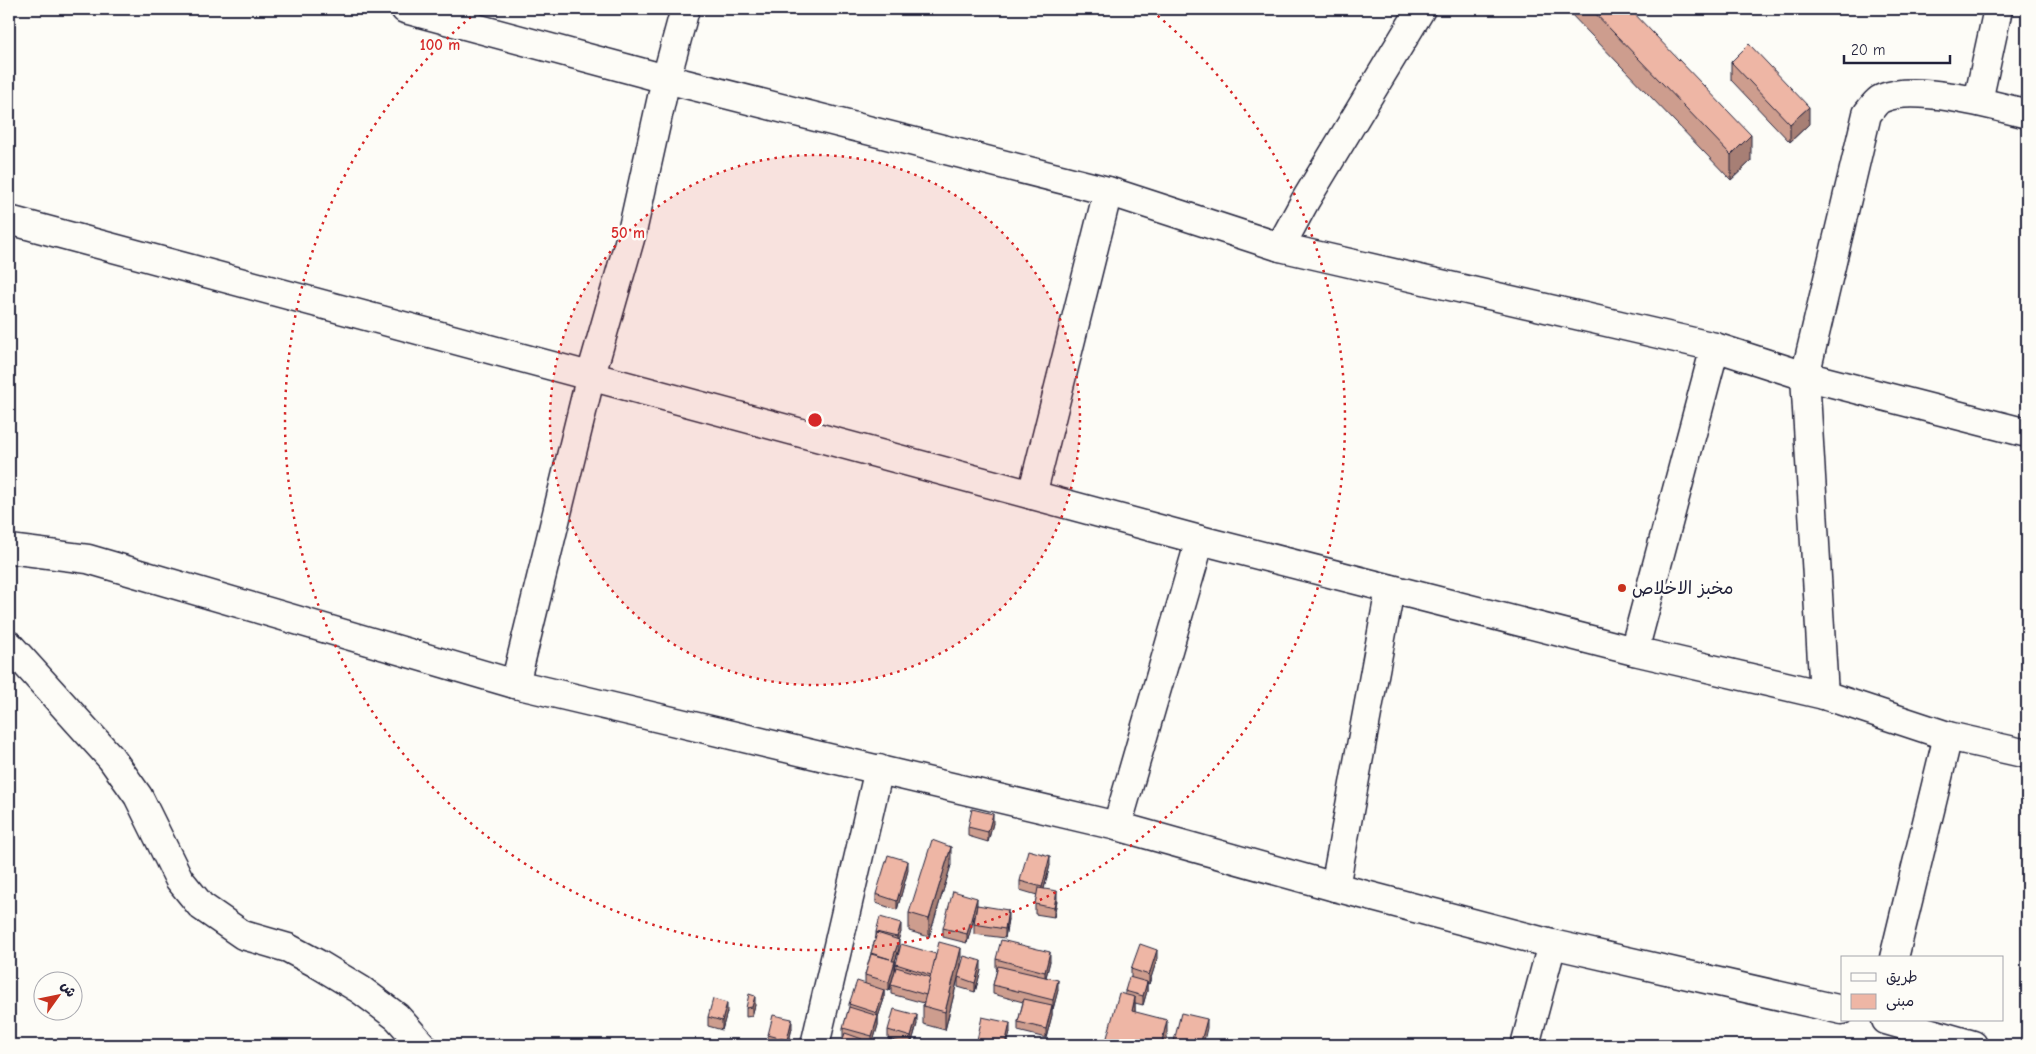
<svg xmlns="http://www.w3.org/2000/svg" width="2036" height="1054" viewBox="0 0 2036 1054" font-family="'Comic Neue','Playpen Sans Arabic',sans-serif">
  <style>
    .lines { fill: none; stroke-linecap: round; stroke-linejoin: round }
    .minor-casing { stroke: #22223b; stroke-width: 31 }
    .minor { stroke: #fdfcf7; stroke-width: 28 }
    .wall { fill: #cd9d8e; stroke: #22223b }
    .shaded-wall { fill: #a77f74; stroke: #22223b }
    .building { fill: #eeb6a5; stroke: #22223b }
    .ring { fill: none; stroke: #d62828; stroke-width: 2.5; stroke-dasharray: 2.5 5 }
    .poi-dot { fill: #c8321e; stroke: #fdfcf7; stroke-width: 2 }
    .labels { text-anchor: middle; stroke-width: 5; stroke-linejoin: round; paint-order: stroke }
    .poi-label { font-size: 18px; fill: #22223b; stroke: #fdfcf7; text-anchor: start }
    .centre { fill: #d62828; stroke: #fdfcf7; stroke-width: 2.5 }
    .ring-label { font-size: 15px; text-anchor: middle; font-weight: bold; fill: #d62828; stroke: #fdfcf7; stroke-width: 5; stroke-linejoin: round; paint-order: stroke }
  </style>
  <rect width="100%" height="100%" fill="#fdfcf7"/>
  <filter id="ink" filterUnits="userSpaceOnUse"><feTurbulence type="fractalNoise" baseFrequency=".02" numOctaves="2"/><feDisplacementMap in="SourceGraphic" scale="10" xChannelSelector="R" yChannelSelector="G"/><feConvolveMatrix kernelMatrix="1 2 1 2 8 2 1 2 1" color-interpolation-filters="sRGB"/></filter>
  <g filter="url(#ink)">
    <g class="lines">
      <defs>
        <g id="minor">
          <path d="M405,9L666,79L1108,191L1280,247L1715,347L1805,376L2027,433"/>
          <path d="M1978,101L1998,9"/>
          <path d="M9,220L1200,540L1634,651L1824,695L1948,736L2027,754"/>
          <path d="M1280,247L1305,201L1421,9"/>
          <path d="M1032,495L1108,191"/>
          <path d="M9,549L88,559L515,684L1117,826L1335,887L1552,944L1842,1010"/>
          <path d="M9,645L111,758L138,796L179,879L201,906L243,935L288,948L318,964L361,990L397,1017L422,1045"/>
          <path d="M1634,651L1715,347"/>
          <path d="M515,684L591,375L632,232L666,79L685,9"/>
          <path d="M1824,695L1805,376L1867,114C1871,109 1877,100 1883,98C1915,84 1993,105 2027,114"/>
          <path d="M1117,826L1200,540"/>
          <path d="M1335,887L1390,589"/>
          <path d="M1894,958L1948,736"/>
          <path d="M1886,1020L1973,1045"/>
          <path d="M815,1045L879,769"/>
          <path d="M1525,1045L1552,944"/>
        </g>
      </defs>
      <use href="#minor" class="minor-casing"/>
      <use href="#minor" class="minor"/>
    </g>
    <g class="wall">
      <path d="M1566,9H1630L1751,161L1731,180Z"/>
      <path d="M1731,62L1809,124L1790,142L1731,80Z"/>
      <path d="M993,823L988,842L968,836V827Z"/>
      <path d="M951,865L929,937L909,931V913Z"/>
      <path d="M1050,865L1044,889L1057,900L1054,917L1035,914V904L1037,895L1020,890V881Z"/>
      <path d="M908,870L897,910L876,903V894Z"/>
      <path d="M977,905L1008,919L1005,938L974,934V924L976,909L967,943L943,937V928Z"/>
      <path d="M876,932H901L898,940L899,949L895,961V970L896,964L961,966L981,970L975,992L958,987V978L945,1030L923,1024V1006L924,1003L891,994V986L889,991L884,990V999L878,1017V1025L872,1045L862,1042V1045L843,1037V1028L849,1008V1004L865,984V975L871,953L876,937Z"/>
      <path d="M996,959L1050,961L1046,977L1058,990L1053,1009H1052V1015L1046,1038L1018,1031V1022L1023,1002L993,994V985L997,969L996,968Z"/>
      <path d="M1157,959L1149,984L1147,983V991L1143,1005L1135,1003V1012L1167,1038L1165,1045H1105L1125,994V991L1131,977V969Z"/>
      <path d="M755,1005L752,1016L746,1017V1008Z"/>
      <path d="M727,1012L722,1030L708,1026V1017Z"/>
      <path d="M917,1024L911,1045H909L888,1039V1030Z"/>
      <path d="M792,1028L788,1045H773L768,1044V1035Z"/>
      <path d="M1010,1032L1007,1045H977V1040Z"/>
    </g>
    <g class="shaded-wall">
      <path d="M1809,107V124L1790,142V124Z"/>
      <path d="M1751,135V161L1731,180V155Z"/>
      <path d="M993,814V823L988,842V832Z"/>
      <path d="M951,847V865L929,937V919Z"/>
      <path d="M1050,856V865L1042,896V887Z"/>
      <path d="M908,861V870L897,910V901Z"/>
      <path d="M1057,891V900L1054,917V908Z"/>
      <path d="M977,898V907L967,943V934Z"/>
      <path d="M1008,910V919L1005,938V929Z"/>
      <path d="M901,923V932L897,944L899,940V949L892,970V961L897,946V937Z"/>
      <path d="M961,948V966L945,1030V1012Z"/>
      <path d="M1157,950V959L1149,984V975Z"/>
      <path d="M1050,952V961L1045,981V972Z"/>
      <path d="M895,961V970L889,991V982Z"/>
      <path d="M981,961V970L975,992V983Z"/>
      <path d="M1058,980V990L1053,1009V1000Z"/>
      <path d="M1147,982V991L1143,1005V996Z"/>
      <path d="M884,990V999L878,1017V1025L872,1045V1036L877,1020V1013Z"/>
      <path d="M755,996V1005L752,1016V1007Z"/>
      <path d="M1135,997V1015L1132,1011Z"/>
      <path d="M727,1003V1012L722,1030V1021Z"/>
      <path d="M1052,1005V1015L1046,1038V1029Z"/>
      <path d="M917,1015V1024L911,1045V1037Z"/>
      <path d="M792,1019V1028L788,1045H787V1040Z"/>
      <path d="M1207,1019V1028L1203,1045H1200Z"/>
      <path d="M1167,1020V1038L1165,1045H1161Z"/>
      <path d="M1010,1023V1032L1007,1045H1005Z"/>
    </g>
    <g class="building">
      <path d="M1591,9H1630L1751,135L1731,155Z"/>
      <path d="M1749,44L1809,107L1790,124L1731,62Z"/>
      <path d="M972,809L993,814L988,832L968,827Z"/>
      <path d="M932,840L951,847L929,919L909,913Z"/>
      <path d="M1028,850L1050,856L1042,887L1020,881Z"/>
      <path d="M888,855L908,861L897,901L876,894Z"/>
      <path d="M1038,888L1057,891L1054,908L1035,904Z"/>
      <path d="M953,891L977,898L967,934L943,928Z"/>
      <path d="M977,905L1008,910L1005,929L974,924Z"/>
      <path d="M880,917L901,923L897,937L876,932Z"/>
      <path d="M877,933L899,940L892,961H895L889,982L865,975L871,954L890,959L871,953Z"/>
      <path d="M1001,940L1050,952L1045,972L996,959Z"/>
      <path d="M939,942L961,948L945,1012L923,1006Z"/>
      <path d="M901,944L936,954L931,975L896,964Z"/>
      <path d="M1140,944L1157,950L1149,975L1131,969Z"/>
      <path d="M964,956L981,961L975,983L958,977Z"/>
      <path d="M998,966L1058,980L1053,1000L993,985Z"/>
      <path d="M896,967L930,977L926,995L891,985Z"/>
      <path d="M1129,977L1147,982L1143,996L1125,991Z"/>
      <path d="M857,981L884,990L877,1013L849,1004Z"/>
      <path d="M1119,993L1135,997L1132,1011L1167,1020L1161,1045H1148L1135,1042L1134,1045H1105Z"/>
      <path d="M749,994L755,996L752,1007L746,1008Z"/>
      <path d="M713,999L727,1003L722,1021L708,1017Z"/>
      <path d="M1024,999L1052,1005L1046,1029L1018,1022Z"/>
      <path d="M849,1007L878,1016L872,1036L843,1028Z"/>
      <path d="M894,1009L917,1015L911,1037L888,1030Z"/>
      <path d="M1181,1013L1207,1019L1200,1045H1173Z"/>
      <path d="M773,1015L792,1019L787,1040L768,1035Z"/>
      <path d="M982,1017L1010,1023L1005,1045H998L977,1040Z"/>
      <path d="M845,1033L862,1039L860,1045H841Z"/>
    </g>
  </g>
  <circle cx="815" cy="420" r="265" fill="#d62828" fill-opacity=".12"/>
  <g class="ring">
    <circle cx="815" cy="420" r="265"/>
    <path d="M1152 11A530 530 0 1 1 478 11"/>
  </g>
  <circle class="poi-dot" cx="1622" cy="588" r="5"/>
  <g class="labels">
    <g class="poi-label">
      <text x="1632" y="594">مخبز الاخلاص</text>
    </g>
  </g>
  <circle cx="815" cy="420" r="8" class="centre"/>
  <g class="ring-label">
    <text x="440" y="50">100 m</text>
    <text x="628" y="238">50 m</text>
  </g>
  <rect width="2036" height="1054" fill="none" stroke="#fdfcf7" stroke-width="30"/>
  <rect x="15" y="15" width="2006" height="1024" fill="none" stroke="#22223b" stroke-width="2" filter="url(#ink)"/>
  <rect x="1841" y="956" width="162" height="65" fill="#fdfcf7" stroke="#a5a5ac"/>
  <rect x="1851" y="973" width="25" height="8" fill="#fdfcf7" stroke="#a5a5ac"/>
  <text x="1886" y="982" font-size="15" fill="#22223b">طريق</text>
  <rect x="1851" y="994" width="25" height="15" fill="#eeb6a5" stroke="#a5a5ac"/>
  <text x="1886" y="1006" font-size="15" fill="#22223b">مبنى</text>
  <g transform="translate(58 996) rotate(57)"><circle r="24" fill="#fdfcf7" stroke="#a5a5ac"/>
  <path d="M0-4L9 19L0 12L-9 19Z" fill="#c8321e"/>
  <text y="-8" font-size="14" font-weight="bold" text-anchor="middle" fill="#22223b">ش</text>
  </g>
  <path d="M1844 55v8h106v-8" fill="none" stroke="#22223b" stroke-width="2.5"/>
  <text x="1851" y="55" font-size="15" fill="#22223b" stroke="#fdfcf7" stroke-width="4" paint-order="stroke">20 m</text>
</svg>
